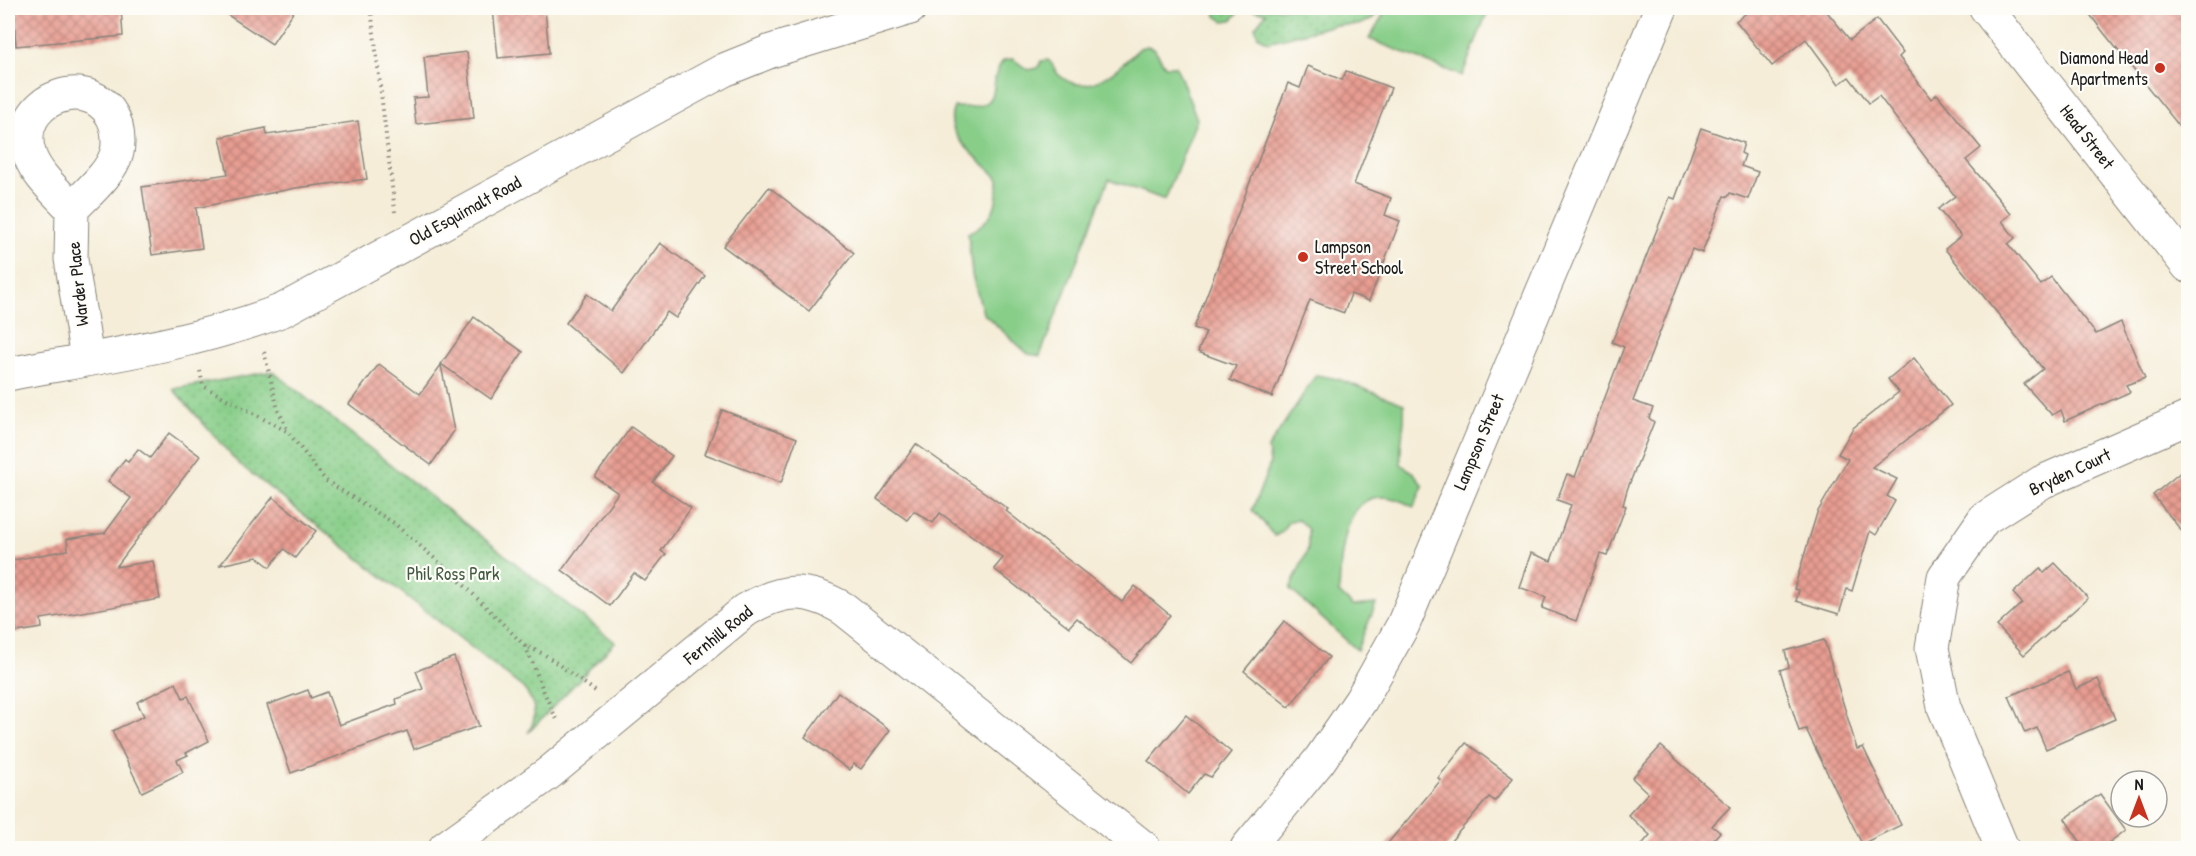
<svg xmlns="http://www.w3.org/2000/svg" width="2196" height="856" viewBox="0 0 2196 856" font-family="'Patrick Hand',sans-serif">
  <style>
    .green { fill: #88ce89; stroke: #527552; stroke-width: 1.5 }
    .park { fill: url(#park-dots); stroke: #527552; stroke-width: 1.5 }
    .building { fill: url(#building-cross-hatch) }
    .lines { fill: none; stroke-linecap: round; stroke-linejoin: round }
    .minor-casing { stroke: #88847a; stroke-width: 35 }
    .major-casing { stroke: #88847a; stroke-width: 35 }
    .path { stroke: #88847a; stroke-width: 4; stroke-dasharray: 1.5 4.5; stroke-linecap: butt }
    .minor { stroke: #fff; stroke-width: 33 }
    .major { stroke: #fff; stroke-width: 33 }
    .poi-dot { fill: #c8321e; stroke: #fdfcf7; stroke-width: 2 }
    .labels { text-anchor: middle; stroke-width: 4.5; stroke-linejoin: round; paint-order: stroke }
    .poi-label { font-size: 18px; fill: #1c1c1c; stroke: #fdfcf7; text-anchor: end }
    .street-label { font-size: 18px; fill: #1c1c1c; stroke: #fdfcf7 }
    .park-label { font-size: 18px; fill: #425a42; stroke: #fdfcf7 }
  </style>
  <defs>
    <pattern id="park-dots" width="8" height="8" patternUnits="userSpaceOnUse" patternTransform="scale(1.5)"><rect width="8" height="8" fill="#88ce89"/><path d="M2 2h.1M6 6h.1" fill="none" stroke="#75b076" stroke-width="1.8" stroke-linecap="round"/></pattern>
    <pattern id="building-cross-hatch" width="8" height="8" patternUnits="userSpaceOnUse" patternTransform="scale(1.5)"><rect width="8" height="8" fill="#e89d92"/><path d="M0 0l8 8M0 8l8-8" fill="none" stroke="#bb7f76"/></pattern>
  </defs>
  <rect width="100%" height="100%" fill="#fdfcf7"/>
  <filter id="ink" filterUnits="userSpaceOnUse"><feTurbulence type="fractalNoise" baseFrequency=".0167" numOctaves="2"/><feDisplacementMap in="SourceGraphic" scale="12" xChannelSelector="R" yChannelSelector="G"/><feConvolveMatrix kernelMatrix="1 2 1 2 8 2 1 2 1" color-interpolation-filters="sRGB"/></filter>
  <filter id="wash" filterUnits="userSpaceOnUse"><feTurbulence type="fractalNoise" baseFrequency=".008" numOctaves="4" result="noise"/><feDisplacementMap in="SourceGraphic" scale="24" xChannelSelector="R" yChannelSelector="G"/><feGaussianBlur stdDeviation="1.35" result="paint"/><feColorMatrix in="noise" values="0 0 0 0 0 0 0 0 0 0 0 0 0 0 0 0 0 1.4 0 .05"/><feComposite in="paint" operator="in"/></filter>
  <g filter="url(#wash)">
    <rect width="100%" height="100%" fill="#f5edd8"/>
    <g class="green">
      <path d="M1384,8H1489L1462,76L1369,39L1383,15Z"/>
      <path d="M1147,46L1154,48L1165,66H1175L1179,73L1197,119L1165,200L1109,179L1040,356L1028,354L983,313L972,275L968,233C994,220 998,206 998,179C982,158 941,137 954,107C1013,110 982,84 1004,60L1013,59L1028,70L1038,68L1041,61L1048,60C1054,64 1054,71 1059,75C1088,101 1120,67 1140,48Z"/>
      <path d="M1316,375L1338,379L1404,404C1406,427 1399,441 1401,464L1414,473L1423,486L1414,507C1346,470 1341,543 1339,593L1353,606L1376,604L1357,650L1290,589L1308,549V529L1297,519L1288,522L1282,532L1275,536C1265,528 1263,518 1252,511L1270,464L1268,448Z"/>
    </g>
    <g class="park">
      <path d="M1215,8H1382L1371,20L1358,25H1335L1268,42L1258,36L1255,27L1266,13L1242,8L1232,20L1223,21L1216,16Z"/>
      <path d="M272,371L615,642L528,733C538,717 536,703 523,688L238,463L173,389Z"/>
    </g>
    <g id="blocks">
      <g class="building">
        <path d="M13,8H121L123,36L16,46Z"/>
        <path d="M217,8H296L272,44Z"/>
        <path d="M545,8L549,53L498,58L493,9Z"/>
        <path d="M1753,8H1824L1850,40L1877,19L1903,53L1899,57L1931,99L1937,94L1981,148L1966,160L2011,214L2002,221L2015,238L2008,244L2041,285L2051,277L2096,334L2121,322L2145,378L2126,385L2130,392L2065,421L2061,410L2052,415L2024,384L2043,369L1945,249L1961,236L1938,209L1955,196L1879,96L1869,103L1849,77L1839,84L1806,39L1772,66L1736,21Z"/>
        <path d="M2085,8H2188V137L2104,33Z"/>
        <path d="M467,52L474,118L416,124L413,98L428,97L424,57Z"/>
        <path d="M1308,66L1342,80L1346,71L1391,88L1354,184L1391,198L1385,215L1400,221L1369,301L1351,294L1344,313L1310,300L1272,397L1230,380L1236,366L1198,352L1206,332L1194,328L1288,83L1300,88Z"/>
        <path d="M358,121L367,179L296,188L196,208L202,248L152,255L142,187L228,174L220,137L266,128L267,135Z"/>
        <path d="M1701,128L1744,143L1741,153L1745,155L1741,166L1758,172L1748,199L1730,193L1728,197L1724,196L1702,253L1692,249L1633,401L1653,408L1649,418L1654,422L1627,490L1623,505L1626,506L1607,556L1600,554L1576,621L1542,608L1546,597L1519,587L1531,553L1551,561L1571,505L1557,500L1567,474L1575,477L1624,347L1612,342L1670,197L1675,199Z"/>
        <path d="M769,187L854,253L809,311L723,246Z"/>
        <path d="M660,243L705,276L676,318L667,312L624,373L566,323L587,294L611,311Z"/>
        <path d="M474,317L523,352L491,399L441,364Z"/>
        <path d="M1914,358L1951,405L1872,467L1897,479L1887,496L1895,501L1876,535L1870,531L1852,591L1847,589L1839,614L1796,601L1799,590L1794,589L1817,513L1848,459L1838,454L1853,428L1899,392L1888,379Z"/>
        <path d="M379,364L420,394L441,365L454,431L431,465L349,404Z"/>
        <path d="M722,410L797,438L781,483L705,454Z"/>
        <path d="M631,427L672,456L653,482L691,508L661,551L666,554L645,581L634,573L610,606L562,570L618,493L595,477Z"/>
        <path d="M169,433L200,456L116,567L153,561L160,599L41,619L42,628L11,633L8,614V561L68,550L67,539L105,533L131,498L108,481L125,459L128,462L138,449L150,458Z"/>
        <path d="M916,444L1008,509L1006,511L1122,602L1135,586L1170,615L1131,663L1077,618L1069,627L994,569L1003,558L940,513L933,523L914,511L907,520L877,499Z"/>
        <path d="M2188,466V539L2153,495Z"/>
        <path d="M273,497L316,531L295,558L284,549L270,567L257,557L220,565Z"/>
        <path d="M2055,563L2088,598L2024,655L1997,626L2022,603L2013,593L2040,568L2044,573Z"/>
        <path d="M1284,621L1329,657L1289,707L1244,671Z"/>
        <path d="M1824,640L1857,749L1863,747L1901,825L1862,844L1806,729L1799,731L1780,670L1789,667L1785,651Z"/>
        <path d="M454,657L479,726L414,749L407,731L291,773L267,705L308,690L311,698L327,692L339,725L397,704L396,699L423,689L416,671Z"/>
        <path d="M2068,672L2076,689L2098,679L2115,719L2046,749L2037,728L2025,733L2009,696Z"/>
        <path d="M176,683L183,698L188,696L209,741L186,753L188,755L177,760L183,772L142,792L112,731L144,716L137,702Z"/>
        <path d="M838,692L890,730L861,769L854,764L849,770L805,737Z"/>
        <path d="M1186,715L1231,752L1211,777L1204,774L1188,794L1148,761Z"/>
        <path d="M1466,743L1513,778L1495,801L1489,797L1444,849H1383L1441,780L1438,778Z"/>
        <path d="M1661,746L1730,807L1712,826L1720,832L1705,849H1638L1650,835L1628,815L1648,793L1632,778Z"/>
        <path d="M2100,794L2126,830L2100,849H2085L2065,819Z"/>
      </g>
    </g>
  </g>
  <g filter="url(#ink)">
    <use href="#blocks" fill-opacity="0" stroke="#88847a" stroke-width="1.5"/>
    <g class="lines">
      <defs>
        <g id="minor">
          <path d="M1986,8L2188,266"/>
          <path d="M72,209C59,194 37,176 30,156C9,98 97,67 116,125C118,134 119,143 117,152C111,174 87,193 72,209L71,259L87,359"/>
          <path d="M8,374C100,357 195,344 283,310L724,70L771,51L910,8"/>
          <path d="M445,848L549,773L746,610C783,588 807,587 844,609L1144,848"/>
          <path d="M2002,848L1944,707L1932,648L1944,577L1984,519L2042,482L2188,418"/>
        </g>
        <path id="major" d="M1247,848L1319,761L1361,700L1403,625L1661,8"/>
      </defs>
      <use href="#minor" class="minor-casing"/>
      <use href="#major" class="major-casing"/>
      <g class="path">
        <path d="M371,8L395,212"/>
        <path d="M264,352L278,410L288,431"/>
        <path d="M200,371L203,386L288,432L326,481L394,523L459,580L525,646L544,654L595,691"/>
        <path d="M525,646C537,671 544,697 558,721"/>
      </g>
      <use href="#minor" class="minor"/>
      <use href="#major" class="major"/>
    </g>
  </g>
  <g class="poi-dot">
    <circle cx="2160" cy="68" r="6"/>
    <circle cx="1303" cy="257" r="6"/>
  </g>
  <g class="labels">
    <g class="poi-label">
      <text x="2148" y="64">Diamond Head<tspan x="2148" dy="21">Apartments</tspan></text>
      <text x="1315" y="253" text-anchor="start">Lampson<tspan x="1315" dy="21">Street School</tspan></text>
    </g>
    <g class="street-label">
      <text transform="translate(2087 137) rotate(52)" y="6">Head Street</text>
      <text transform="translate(465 211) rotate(-29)" y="6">Old Esquimalt Road</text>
      <text transform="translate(78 284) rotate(-96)" y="6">Warder Place</text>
      <text transform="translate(1479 442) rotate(-67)" y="6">Lampson Street</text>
      <text transform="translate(2070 472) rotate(-25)" y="6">Bryden Court</text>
      <text transform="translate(718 635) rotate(-39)" y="6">Fernhill Road</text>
    </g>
    <g class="park-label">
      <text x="453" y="580">Phil Ross Park</text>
    </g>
  </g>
  <rect width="2196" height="856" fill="none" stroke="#fdfcf7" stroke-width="30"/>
  <g transform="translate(2139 799)"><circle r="28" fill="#fdfcf7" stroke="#a3a29f" stroke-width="1.5"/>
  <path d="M0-4.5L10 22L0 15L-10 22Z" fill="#c8321e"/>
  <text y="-9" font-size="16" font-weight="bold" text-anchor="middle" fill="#1c1c1c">N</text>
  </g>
</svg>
